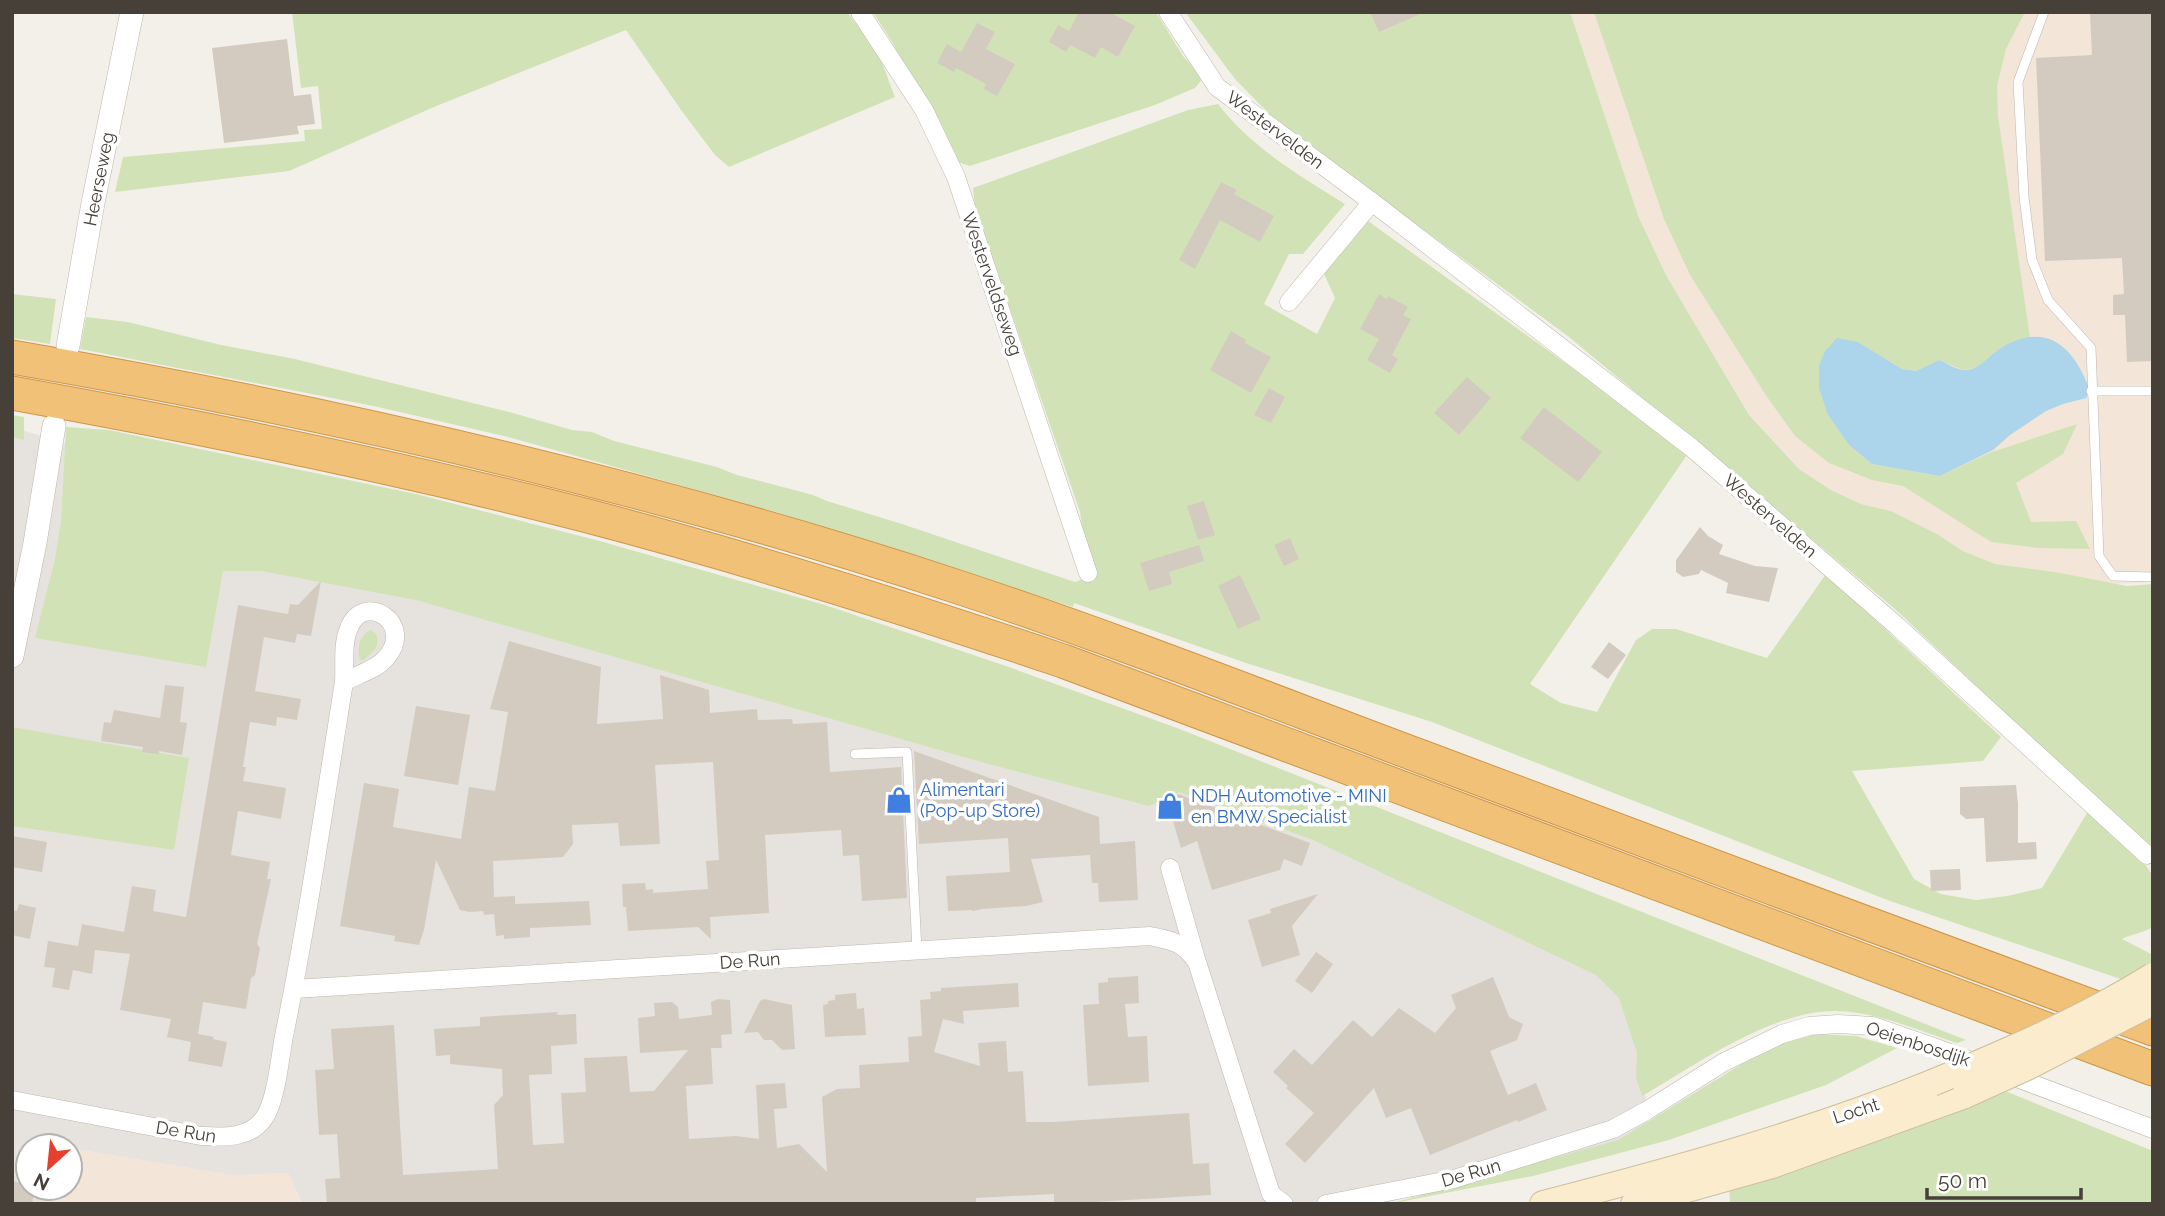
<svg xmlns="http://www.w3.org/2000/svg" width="2165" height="1216" viewBox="0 0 2165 1216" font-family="Raleway,sans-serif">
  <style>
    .commercial { fill: #f3e5d7 }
    .industrial { fill: #e6e2de }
    .green { fill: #d1e3b6 }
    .water { fill: #acd4ea }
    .building { fill: #d4cbc0 }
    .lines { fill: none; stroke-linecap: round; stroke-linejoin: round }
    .service-casing { stroke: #beb7ad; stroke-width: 10 }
    .minor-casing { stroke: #beb7ad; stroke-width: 19 }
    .tertiary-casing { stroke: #beb7ad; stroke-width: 24 }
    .secondary-casing { stroke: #cebf9d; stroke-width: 28 }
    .motorway-casing { stroke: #cf9648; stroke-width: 35 }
    .service { stroke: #fff; stroke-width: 9 }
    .minor { stroke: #fff; stroke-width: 18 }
    .tertiary { stroke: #fff; stroke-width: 23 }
    .secondary { stroke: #faeccd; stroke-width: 26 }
    .motorway { stroke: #f0c177; stroke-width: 33 }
    .secondary-bridge-casing { stroke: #cebf9d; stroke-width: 28; stroke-linecap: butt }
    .secondary-bridge { stroke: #faeccd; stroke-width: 26 }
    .labels { text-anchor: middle; stroke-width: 7; stroke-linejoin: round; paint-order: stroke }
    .street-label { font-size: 18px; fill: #464038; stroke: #fff }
    .shop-label { font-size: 18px; fill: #366cbe; stroke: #fff; text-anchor: start }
  </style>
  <rect width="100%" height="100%" fill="#f3f0e9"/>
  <g class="commercial">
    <path d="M1570,12H2153V582L2095,585L1995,564L1963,551L1937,534L1891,511L1861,504L1831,490L1799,469L1749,415L1667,277L1639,218Z"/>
    <path d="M70,1148L232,1175L288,1173L301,1204H42L45,1188H70Z"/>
  </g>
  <path class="industrial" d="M12,427L1175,785L1633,964L1649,1135L1380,1204H302L288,1173L232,1175L70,1148V1146L54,1145L28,1146V1188H45L42,1204H12Z"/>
  <g class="green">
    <path d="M292,12H847L878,52L895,97L729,167L715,155L681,110L626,30L434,107L289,171L115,192L123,157L305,141L304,130L322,129L318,86L301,88Z"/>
    <path d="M873,12H1156L1183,56L1203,78L1195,88L1155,105L970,166L954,161L892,42Z"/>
    <path d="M1185,12H1570L1639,218L1667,277L1749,415L1799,469L1831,490L1861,504L1891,511L1937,534L1963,551L1995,564L2055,572L2127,586L2153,584V849L2142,843L1895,609L1759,495L1569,337L1276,121L1235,79Z"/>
    <path d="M1594,12H2025L2006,49L1997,86L1998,116L2030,338L2013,342L1998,350L1978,367L1963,370L1939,360L1916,371L1902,369L1858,342L1828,415L1849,445L1872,464L1940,476L1989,453L2077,424L2063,454L2016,483L2031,522L2076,521L2090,549L2039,548L1991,542L1903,486L1872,480L1829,463L1795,436L1767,397L1690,275L1664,219Z"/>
    <path d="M1218,104C1252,148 1299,175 1345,204L1303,254H1289L1264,304L1317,334L1335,298L1324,274L1368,221L1614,398L1687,455L1530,684L1561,703L1597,712L1636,640L1652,629H1676L1767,658L1826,574L2001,737L1983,761L1852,771L1914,879L1941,894L1976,900L2007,896L2042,888L2090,808L2142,860L2153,876V927C2143,933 2132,934 2122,939L2153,955V990L1890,901L1432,722L1246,663L1074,603L1073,607L776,512L508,437L378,407L80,349L86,317L128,322L221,345L295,359L513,413L572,430L592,432L614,441L717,467L737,475L813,495L827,501L902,524L1075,582L1095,574L1084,539L1080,512L975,207L973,188L1188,110Z"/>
    <path d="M12,294L56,299L50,344L12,338Z"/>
    <path d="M12,415L24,417V440L12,437Z"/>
    <path d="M66,427L109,430L416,494L596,540L825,605L1006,666L1177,728L1966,1040L1957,1043C1919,1031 1878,1012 1837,1011C1772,1010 1697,1064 1642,1096L1636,1077L1637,1053L1619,998L1596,975L1313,840L1179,792L1149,806L985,763L416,600L261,571H223L206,667L35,638L55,559L61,521Z"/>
    <path d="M371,630L376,634C381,647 373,651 364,660H360C357,649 359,635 371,630Z"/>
    <path d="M12,727L189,758L174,850L12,826Z"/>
    <path d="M1816,1034L1856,1036L1897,1048L1826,1085L1669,1140L1533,1176L1389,1204L1618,1140L1753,1057L1780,1044Z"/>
    <path d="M2005,1091L2153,1151V1204H1730L1729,1185L1954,1113Z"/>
  </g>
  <path class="water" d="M1837,338L1858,342L1902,369L1916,371L1939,360C1947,363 1957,370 1964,370C1979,371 1989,355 2001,348C2047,320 2075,348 2090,391L2086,398L2063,404L2046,411L2010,435L1993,450L1940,476L1872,464L1849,445L1828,415L1819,388V366L1825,351Z"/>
  <g class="building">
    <path d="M1079,12H1109L1135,26L1118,57L1101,47L1095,58L1070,45L1066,52L1049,42L1058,25L1069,31Z"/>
    <path d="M1370,12H1425L1379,32Z"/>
    <path d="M2090,12H2153V361L2127,362L2125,315H2113V295L2124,294L2122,258L2045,261L2036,58L2092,55Z"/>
    <path d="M977,23L995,32L986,49L1015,64L997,96L984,89L986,84L956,68L954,72L937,63L947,44L961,52Z"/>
    <path d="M287,39L294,96L311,94L315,124L297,126L299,134L224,143L212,48Z"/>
    <path d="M1221,182L1237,190L1234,194L1274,216L1260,242L1220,220L1195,269L1179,260Z"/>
    <path d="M1379,294L1387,299L1388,296L1408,307L1403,315L1411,319L1392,355L1398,359L1390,373L1367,360L1379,339L1360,329Z"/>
    <path d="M1231,331L1246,340L1245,343L1271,357L1251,393L1210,370Z"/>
    <path d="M1467,377L1491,398L1459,435L1434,413Z"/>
    <path d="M1269,388L1285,397L1271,423L1254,415Z"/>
    <path d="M1544,407L1602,452L1578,482L1520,438Z"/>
    <path d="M1204,501L1215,535L1198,540L1187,506Z"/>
    <path d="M1700,527L1708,536L1723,545L1719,554L1755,566L1778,568L1769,602L1726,593L1728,583L1701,570L1699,574L1683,577L1676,572V560Z"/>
    <path d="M1290,538L1299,559L1284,566L1274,545Z"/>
    <path d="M1199,545L1204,561L1169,572L1172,584L1149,591L1140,563Z"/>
    <path d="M1240,575L1261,619L1238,629L1218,586Z"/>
    <path d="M321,581L311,636L297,634L295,643L264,637L255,691L301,699L297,720L277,717L276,726L250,722L243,767H246L243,781L286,788L281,819L238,811L231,855L270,862L267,879H271L257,944L260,948L255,975L251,978L246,1009L203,1002L198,1034L214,1037L213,1039L227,1042L222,1067L188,1061L191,1042L167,1037L171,1019L120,1010L130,954L95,950L92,974L73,970L69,990L52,987L55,968L44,967L48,941L78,946L82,924L124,932L132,886L156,890L153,911L186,917L238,605L288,614L290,604L298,605Z"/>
    <path d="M509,641L601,667L597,724L663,719L660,675L709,690L710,713L757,709L758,720L792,719L793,724L827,722L830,772L901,767L907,898L862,901L859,855L843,856L841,830L765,835L769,913L710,917L711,939L698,927L628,931L626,907H623L622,884L645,883L646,890L653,889V893L708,889L706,861L719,860L713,762L655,765L660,844L620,846L618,823L572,825L573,844L563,857L493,861L494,897L515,896V904L589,901L591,925L530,928V937L504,939V935L496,936L494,914L484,915L483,911L469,912L460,910L436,860L424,930L419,945L394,941L395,936L340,926L364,783L399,789L393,827L461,839L469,787L495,791L508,712L490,709Z"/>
    <path d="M1609,642L1626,655L1608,679L1591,667Z"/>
    <path d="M165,685L184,687L180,722L187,723L182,755L159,751V754L142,752L143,747L101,741L104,722L111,723L114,710L160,718Z"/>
    <path d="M416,706L470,715L458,785L404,776Z"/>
    <path d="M914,751L1099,817L1100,844L1135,841L1138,900L1099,902L1098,883H1092L1090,855L1031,859L1043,902L1026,906L982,909L973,911L971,910L948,911L946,876L1010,872L1008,838L919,844Z"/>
    <path d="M2016,785L2018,804V843L2036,842L2037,859L1986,862L1984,818L1966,819L1960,814V787Z"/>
    <path d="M1178,794L1310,843L1302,866L1284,859L1280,870L1212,890L1197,841L1181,848L1166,798Z"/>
    <path d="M12,836L47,842L42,872L12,867Z"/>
    <path d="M1960,869L1961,890L1931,891L1930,870Z"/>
    <path d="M1318,894L1292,926L1300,955L1262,967L1248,920L1271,913L1270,909Z"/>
    <path d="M19,904L36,908L30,939L12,935V910L17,911Z"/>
    <path d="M1316,952L1333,964L1312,993L1295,981Z"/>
    <path d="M1138,976L1139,1003L1125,1004L1128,1037L1147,1036L1149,1082L1088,1086L1083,1005L1099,1004L1098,983L1108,982V978Z"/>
    <path d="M1493,977L1509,1017L1523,1024L1517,1040L1490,1051L1508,1095L1536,1083L1547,1110L1518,1122L1517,1120L1430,1155L1411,1108L1386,1118L1374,1088L1305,1163L1285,1144L1314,1113L1286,1088L1288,1086L1273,1072L1294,1049L1312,1065L1353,1020L1372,1037L1399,1008L1435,1033L1456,1008L1451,995Z"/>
    <path d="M1018,983L1019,1007L963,1011L964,1024L943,1019L934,1052L980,1066L978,1043L1006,1041L1008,1072L1023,1071L1026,1122H1053L1189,1113L1193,1164L1209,1163L1211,1195L1062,1204H1054V1194L976,1198V1202L953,1204H327L325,1179L340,1178L337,1134L319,1135L315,1070L334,1069L331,1029L394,1025L403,1175L498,1169L494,1105L503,1095L502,1069L450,1064V1055L436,1056L434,1029L480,1026V1017L558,1012L557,1015L576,1014L577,1044L551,1046L552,1074L529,1075L533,1145L564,1143L561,1093L586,1092L584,1058L627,1056L630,1092L654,1091L688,1050L640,1053L638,1018L655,1016L654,1003L672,1002L678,1007L679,1019L712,1015L711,1002L718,999L730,1000L732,1034L721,1035L722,1048H711L713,1084L686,1086L689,1139L736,1136L759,1139L756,1085L785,1083L787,1108L774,1109L777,1148L799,1144L827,1172L822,1097L837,1089L860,1088L859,1065L909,1062L908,1037L922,1036L920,1000L931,999L930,992L941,991V988Z"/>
    <path d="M856,993L857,1009L864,1008L866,1035L825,1037L823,1005L828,1004V1001L835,1000V995Z"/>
    <path d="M764,999L792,1005L795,1049L782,1050L772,1040H764L758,1032L744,1033L760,1001Z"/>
    <path d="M12,1181L28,1184V1188H35L32,1204H12Z"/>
  </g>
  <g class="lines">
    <defs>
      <g id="service">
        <path d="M2044,12L2018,82L2024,197L2032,260L2048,300L2091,348L2099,556L2113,576L2153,577"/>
        <path d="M2091,391H2153"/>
        <path d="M855,754L907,752L917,950"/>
      </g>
      <g id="minor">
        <path d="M860,12L924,110L956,177L1088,573"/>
        <path d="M1168,12L1217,87L1372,202L1692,448L1897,626L2147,855"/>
        <path d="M1289,302L1372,202"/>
        <path d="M1170,868L1196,959"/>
        <path d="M294,989L1150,936C1173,941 1183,942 1197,962L1271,1194L1284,1204"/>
        <path d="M12,1100L201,1136C223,1137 250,1139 264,1118C276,1102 280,1057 284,1036C308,919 325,800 344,682C345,665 342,644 349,628C364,590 416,624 386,658C376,670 358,674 344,682"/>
        <path d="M1326,1204L1454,1179L1613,1129L1646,1111L1724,1062L1782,1034L1809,1026L1838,1024L1873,1026L1939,1049L2153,1129"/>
      </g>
      <g id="tertiary">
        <path d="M68,346L93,203L132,12"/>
        <path d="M12,656L35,543L54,426"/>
      </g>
      <g id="secondary">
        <path d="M1543,1204C1675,1170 1806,1134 1932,1083"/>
        <path d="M1634,1204L1772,1165L1965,1095"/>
      </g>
      <g id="motorway">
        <path d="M12,357C331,412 648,485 955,586C1113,638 1267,699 1422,757C1666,848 1908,940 2153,1029"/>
        <path d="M12,393C206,428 398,467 588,516C748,558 906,608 1063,661L2153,1069"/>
      </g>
    </defs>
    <use href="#service" class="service-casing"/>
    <use href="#minor" class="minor-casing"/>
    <use href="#tertiary" class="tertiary-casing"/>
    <use href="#secondary" class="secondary-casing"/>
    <use href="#motorway" class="motorway-casing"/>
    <use href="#service" class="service"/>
    <use href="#minor" class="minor"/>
    <use href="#tertiary" class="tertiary"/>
    <use href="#secondary" class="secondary"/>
    <use href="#motorway" class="motorway"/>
    <defs>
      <g id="secondary-bridge">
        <path d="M1932,1083C2007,1052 2084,1019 2153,976"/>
        <path d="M1965,1095L2027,1067L2153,1002"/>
      </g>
    </defs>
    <use href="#secondary-bridge" class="secondary-bridge-casing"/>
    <use href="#secondary-bridge" class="secondary-bridge"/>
  </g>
  <defs>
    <symbol id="shop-bare" viewBox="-9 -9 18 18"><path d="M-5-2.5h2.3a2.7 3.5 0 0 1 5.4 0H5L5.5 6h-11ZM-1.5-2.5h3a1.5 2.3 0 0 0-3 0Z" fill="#3f7fe0" stroke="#fff" stroke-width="2.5" paint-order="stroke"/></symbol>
  </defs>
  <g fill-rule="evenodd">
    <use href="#shop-bare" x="880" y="781" width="38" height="38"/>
    <use href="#shop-bare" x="1151" y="787" width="38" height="38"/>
  </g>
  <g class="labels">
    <g class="street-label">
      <text transform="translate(1275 130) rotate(37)" y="6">Westervelden</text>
      <text transform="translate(99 179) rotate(-79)" y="6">Heerseweg</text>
      <text transform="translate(992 284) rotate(71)" y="6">Westerveldseweg</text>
      <text transform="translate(1770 516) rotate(41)" y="6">Westervelden</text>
      <text transform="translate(750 961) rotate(-4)" y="6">De Run</text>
      <text transform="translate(1918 1044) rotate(18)" y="6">Oeienbosdijk</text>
      <text transform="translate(1856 1111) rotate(-18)" y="6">Locht</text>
      <text transform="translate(186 1132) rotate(9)" y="6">De Run</text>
      <text transform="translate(1471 1173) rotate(-16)" y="6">De Run</text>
    </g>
    <g class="shop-label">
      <text x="920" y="796">Alimentari<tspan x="920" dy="21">(Pop-up Store)</tspan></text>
      <text x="1191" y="802">NDH Automotive - MINI<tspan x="1191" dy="21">en BMW Specialist</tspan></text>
    </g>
  </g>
  <rect width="2165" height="1216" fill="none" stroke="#464038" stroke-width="28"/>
  <g transform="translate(49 1167) rotate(207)"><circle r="33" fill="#ffffff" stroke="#b5b3af" stroke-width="2"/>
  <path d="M0-5L12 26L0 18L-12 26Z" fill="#e5402e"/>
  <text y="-10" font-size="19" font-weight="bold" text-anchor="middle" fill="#464038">N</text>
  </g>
  <path d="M1927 1188v10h154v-10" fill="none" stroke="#464038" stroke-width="3.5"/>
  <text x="1938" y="1188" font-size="21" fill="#464038" stroke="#ffffff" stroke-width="5" paint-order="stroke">50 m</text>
</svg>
